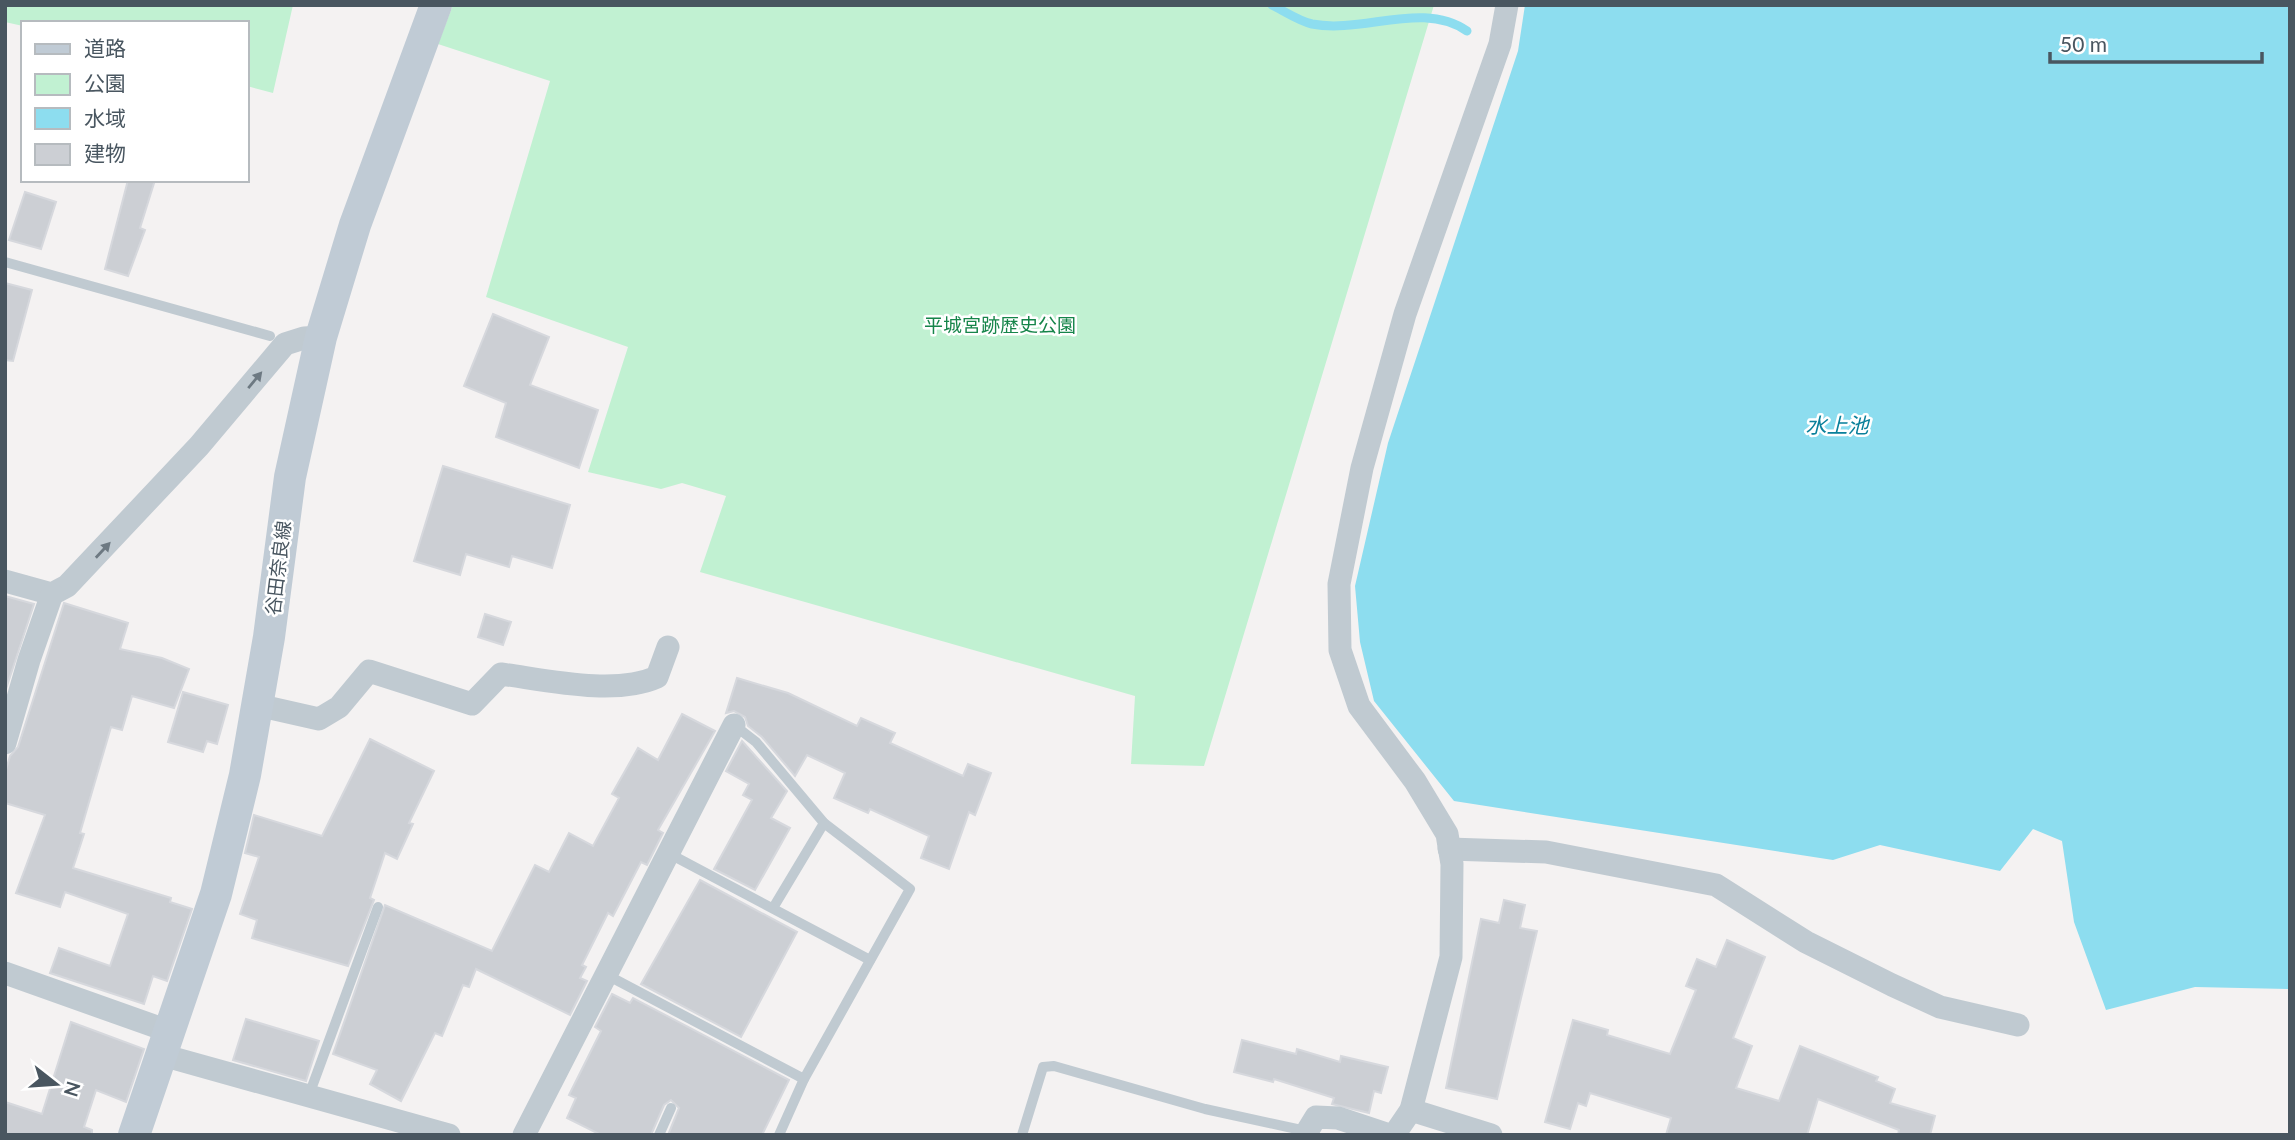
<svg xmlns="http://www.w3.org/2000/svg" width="2295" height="1140" viewBox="0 0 2295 1140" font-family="Lato,'Noto Sans JP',sans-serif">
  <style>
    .green { fill: #c1f1d2 }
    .water { fill: #8dddef }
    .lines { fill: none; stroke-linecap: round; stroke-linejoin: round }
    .stream { stroke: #8dddef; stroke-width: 9 }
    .building { fill: #cccfd4; stroke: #d6d8dd; stroke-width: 2 }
    .service { stroke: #c0cad1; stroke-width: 10 }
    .minor { stroke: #c0cad1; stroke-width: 23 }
    .secondary { stroke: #c0cbd5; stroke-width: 32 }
    .oneway { fill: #6d7982 }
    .labels { text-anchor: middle; stroke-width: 5; stroke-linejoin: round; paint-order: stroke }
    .park-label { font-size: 19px; fill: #16854a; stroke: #fff }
    .street-label { font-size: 19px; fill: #495660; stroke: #fff }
    .water-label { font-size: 21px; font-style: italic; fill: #0a809b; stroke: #fff }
  </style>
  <rect width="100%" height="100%" fill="#f4f2f2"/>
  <g class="green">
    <path d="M5,5H293L273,93L247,86V23H23V26L5,22Z"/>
    <path d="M453,5H1434L1204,766L1131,764L1135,696L700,572L726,496L682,483L661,489L588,472L628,347L486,297L550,81L438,44Z"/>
  </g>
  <path class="water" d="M1525,5H2290V989L2195,987L2106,1010L2074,922L2062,841L2033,829L2000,871L1880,845L1833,860L1454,801L1374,701L1360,642L1355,586L1388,443L1518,51Z"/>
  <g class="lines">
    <path class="stream" d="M1272,5C1284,11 1299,21 1312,24C1363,34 1423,0 1467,31"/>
  </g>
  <g class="building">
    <path d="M128,180H155L140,228L145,230L128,276L105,269Z"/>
    <path d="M25,192L56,202L41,249L9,240Z"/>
    <path d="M5,283L32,290L13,361L5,360Z"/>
    <path d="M493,314L549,337L530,385L598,410L579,468L496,437L506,403L464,386Z"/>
    <path d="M443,466L570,505L552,568L512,556L509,567L466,554L460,575L414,561Z"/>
    <path d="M5,596L34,604L5,692Z"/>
    <path d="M64,603L128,623L120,649L162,658L189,669L174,708L132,696L122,730L111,727L80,833L84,834L73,868L171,898L170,902L192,909L167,981L153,976L144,1004L50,973L59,948L110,966L128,914L65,892L60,907L16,893L45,815L5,803V773L10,756L18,747Z"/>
    <path d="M485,614L511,622L503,645L478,637Z"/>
    <path d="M737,678L788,693L857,726L861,718L895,733L890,743L963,776L968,764L991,773L975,815L969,812L949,869L921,858L929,836L870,809L868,813L834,798L845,773L807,755L795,776L762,737L748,726L745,717L734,711L726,713Z"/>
    <path d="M183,692L228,705L217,744L207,741L203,752L168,742Z"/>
    <path d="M682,714L715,731L658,830L663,833L647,865L641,862L613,916L608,913L582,965L586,967L580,978L587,981L570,1015L476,969L469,987L463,985L442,1036L435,1033L401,1101L370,1084L377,1070L333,1054L385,905L492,951L535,865L549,872L569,833L593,846L619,798L612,794L638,748L658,760Z"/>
    <path d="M370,739L434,771L409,823L413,824L397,859L385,853L370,898L374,900L348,966L252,938L257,920L240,914L259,857L245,853L254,815L322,836Z"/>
    <path d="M742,741L787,791L771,818L790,828L755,890L714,869L752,800L743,795L749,784L726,771Z"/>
    <path d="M700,880L797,932L741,1037L641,984Z"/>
    <path d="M1504,900L1525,905L1520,928L1537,931L1497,1099L1446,1088L1481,919L1499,923Z"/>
    <path d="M1727,940L1765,957L1733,1038L1752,1046L1736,1088L1779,1101L1800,1046L1878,1077L1876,1081L1895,1089L1890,1103L1935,1116L1930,1135H1898L1899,1130L1818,1099L1807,1135H1666L1671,1118L1590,1093L1586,1106L1578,1103L1570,1129L1545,1122L1573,1020L1608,1030L1607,1035L1670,1054L1696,990L1686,986L1697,959L1716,967Z"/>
    <path d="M612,994L630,1003L633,998L789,1080L762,1135H668L679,1108L671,1100L664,1105L651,1135H601L567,1118L576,1098L569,1095L601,1031L595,1027Z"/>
    <path d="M246,1019L319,1041L306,1081L233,1060Z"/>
    <path d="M71,1022L144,1049L126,1102L96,1090L84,1127L92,1130V1135H5V1102L42,1114Z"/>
    <path d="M1242,1040L1296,1054L1297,1049L1340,1062L1341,1056L1388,1067L1381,1093L1374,1091L1369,1113L1332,1104L1334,1098L1274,1079L1273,1082L1234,1072Z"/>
  </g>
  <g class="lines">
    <g class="service">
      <path d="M5,262L270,336"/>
      <path d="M734,725L756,742L824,823L910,889L804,1079L779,1135"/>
      <path d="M668,853L870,960"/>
      <path d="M773,908L824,823"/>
      <path d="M605,974L804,1079"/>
      <path d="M309,1095L378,907"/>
      <path d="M659,1135L671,1108"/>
      <path d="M1022,1135L1043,1067L1054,1066L1205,1109L1306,1131"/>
    </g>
    <g class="minor">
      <path d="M5,581L52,594L67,586L199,446L285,344L304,338L321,337"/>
      <path d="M257,705L319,719L339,707L369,671L472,704L501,674C546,680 615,696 657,677L668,647"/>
      <path d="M5,743L29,660L52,594"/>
      <path d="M1449,849L1546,852L1716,885L1806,942L1892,985L1940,1007L2018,1025"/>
      <path d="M5,973L171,1032"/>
      <path d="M162,1055L449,1135"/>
      <path d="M1411,1110L1491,1135"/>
      <path d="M524,1135L734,725"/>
      <path d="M1305,1135L1316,1117L1338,1118L1389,1135"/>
      <path d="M1394,1135L1411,1110L1451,957L1452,864L1447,834L1415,781L1359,706L1340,650L1339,584L1362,468L1405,314L1500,44L1507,5"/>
    </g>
    <path class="secondary" d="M134,1135L216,894L245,775L269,637L290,477L321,337L355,225L436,5"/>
  </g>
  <defs><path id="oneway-solid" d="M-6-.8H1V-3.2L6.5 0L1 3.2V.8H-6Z" transform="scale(1.75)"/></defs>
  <g class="oneway">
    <use href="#oneway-solid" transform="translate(255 380) rotate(-50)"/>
    <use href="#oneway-solid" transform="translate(103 550) rotate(-47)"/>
  </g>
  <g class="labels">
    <g class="park-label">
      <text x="1000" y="332">平城宮跡歴史公園</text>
    </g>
    <g class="street-label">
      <text transform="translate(278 568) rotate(-83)" y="7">谷田奈良線</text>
    </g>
    <g class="water-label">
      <text x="1837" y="433">水上池</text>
    </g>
  </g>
  <rect width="2295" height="1140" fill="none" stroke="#495660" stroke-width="14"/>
  <rect x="21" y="21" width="228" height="161" fill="#ffffff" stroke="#b6bbbf" stroke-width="2"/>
  <rect x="35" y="44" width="35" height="10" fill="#c0cbd5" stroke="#b6bbbf" stroke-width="2"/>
  <text x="84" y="56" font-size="21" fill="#495660">道路</text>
  <rect x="35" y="74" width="35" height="21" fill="#c1f1d2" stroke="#b6bbbf" stroke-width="2"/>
  <text x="84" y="91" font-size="21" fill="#495660">公園</text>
  <rect x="35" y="108" width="35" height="21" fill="#8dddef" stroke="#b6bbbf" stroke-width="2"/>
  <text x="84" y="126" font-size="21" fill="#495660">水域</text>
  <rect x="35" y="144" width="35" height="21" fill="#cccfd4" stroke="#b6bbbf" stroke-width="2"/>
  <text x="84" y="161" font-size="21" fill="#495660">建物</text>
  <g transform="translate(56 1084) rotate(107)" stroke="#ffffff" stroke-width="5" paint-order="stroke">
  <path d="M0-5L12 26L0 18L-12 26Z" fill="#495660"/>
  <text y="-10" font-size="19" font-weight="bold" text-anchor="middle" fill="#495660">N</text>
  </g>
  <path d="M2050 52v10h212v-10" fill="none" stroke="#495660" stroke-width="3.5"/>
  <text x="2060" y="52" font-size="21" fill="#495660" stroke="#ffffff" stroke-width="5" paint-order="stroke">50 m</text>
</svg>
